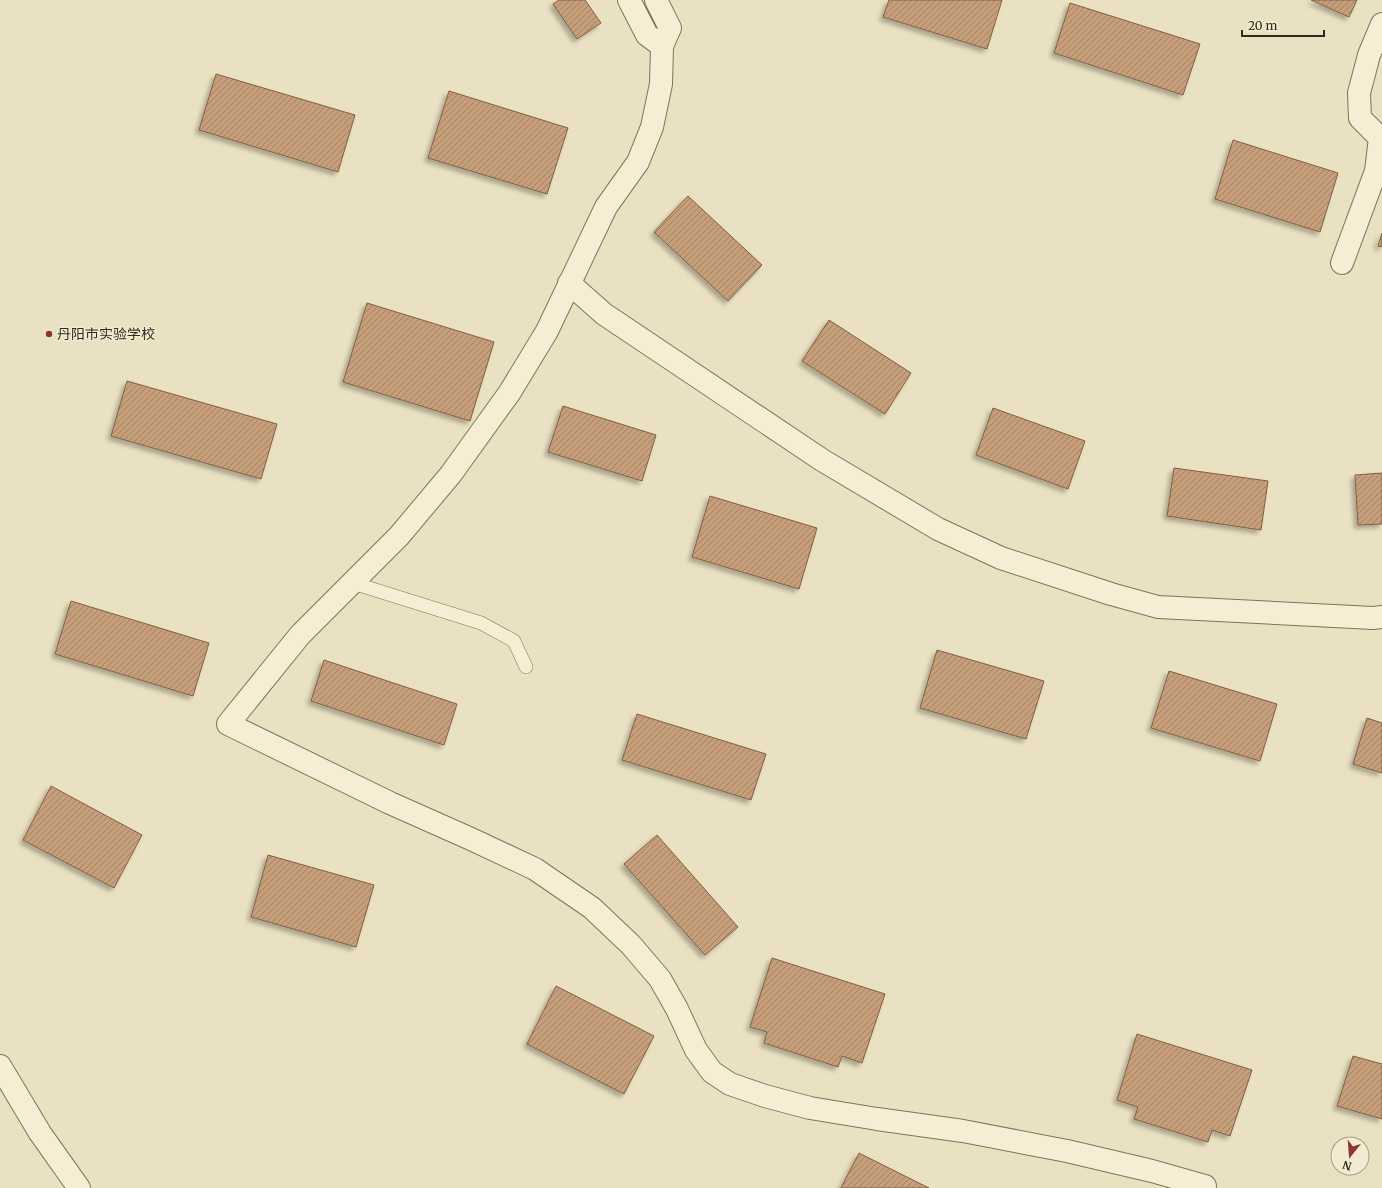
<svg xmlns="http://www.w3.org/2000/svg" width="1382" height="1188" viewBox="0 0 1382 1188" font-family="Merriweather,'Noto Sans SC',serif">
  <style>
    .building { fill: url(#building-hatch); stroke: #805f42; filter: url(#shadow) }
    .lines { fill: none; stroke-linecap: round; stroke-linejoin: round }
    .service-casing { stroke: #82725a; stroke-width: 14 }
    .minor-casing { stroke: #82725a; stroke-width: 24 }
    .service { stroke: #f6eed4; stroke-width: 13 }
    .minor { stroke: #f6eed4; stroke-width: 22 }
    .poi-dot { fill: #8d352f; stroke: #f2ebd1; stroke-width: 1.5 }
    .labels { text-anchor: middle; stroke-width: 3; stroke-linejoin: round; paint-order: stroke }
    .poi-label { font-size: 14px; fill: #332a1e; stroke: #f2ebd1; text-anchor: start }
  </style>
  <defs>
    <pattern id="building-hatch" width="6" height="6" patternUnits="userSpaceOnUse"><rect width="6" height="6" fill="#c69f7a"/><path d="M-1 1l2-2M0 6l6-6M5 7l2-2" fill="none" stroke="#a18263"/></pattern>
    <filter id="shadow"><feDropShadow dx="-3.5" dy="3.5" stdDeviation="2" flood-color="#0004"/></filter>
  </defs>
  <rect width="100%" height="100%" fill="#eae1c2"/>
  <g class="building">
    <path d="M559,0H585L601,23L577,39L553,4Z"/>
    <path d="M889,0H1002L987,49L883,17Z"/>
    <path d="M1311,0H1357L1349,17Z"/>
    <path d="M1070,3L1200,44L1183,95L1054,53Z"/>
    <path d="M216,74L355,115L338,172L199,130Z"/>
    <path d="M449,91L568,128L547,194L428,158Z"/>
    <path d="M1233,140L1338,173L1320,232L1215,199Z"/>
    <path d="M688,196L762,265L728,301L654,232Z"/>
    <path d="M1382,233V247L1378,246Z"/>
    <path d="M367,303L494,342L470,421L343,382Z"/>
    <path d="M829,320L911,373L885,414L802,361Z"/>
    <path d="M127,381L277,424L261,479L111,436Z"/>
    <path d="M563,406L656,435L642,481L548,452Z"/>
    <path d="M993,408L1085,441L1068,489L976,455Z"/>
    <path d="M1174,468L1268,481L1261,530L1167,516Z"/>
    <path d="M1382,473V524L1358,525L1355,475Z"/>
    <path d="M710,496L817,528L799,589L692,557Z"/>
    <path d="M71,601L209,643L193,696L55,654Z"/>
    <path d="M937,650L1044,681L1026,739L920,708Z"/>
    <path d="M324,660L457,704L444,745L311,701Z"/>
    <path d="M1169,671L1277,704L1260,761L1151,728Z"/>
    <path d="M637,714L766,754L751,800L622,760Z"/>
    <path d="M1367,718L1382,723V773L1353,764Z"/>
    <path d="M51,786L142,835L114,888L23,840Z"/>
    <path d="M657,835L738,927L705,955L624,864Z"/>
    <path d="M268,855L374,885L356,947L251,917Z"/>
    <path d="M772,958L885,994L862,1063L842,1056L838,1067L764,1043L767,1032L750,1027Z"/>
    <path d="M556,986L654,1036L624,1094L527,1044Z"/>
    <path d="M1137,1034L1252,1070L1230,1136L1212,1130L1208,1142L1134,1119L1138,1107L1117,1100Z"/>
    <path d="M1353,1056L1382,1064V1119L1337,1106Z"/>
    <path d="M859,1153L929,1188H841Z"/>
  </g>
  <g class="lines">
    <defs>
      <path id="service" d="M353,583L481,623L514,641L526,667"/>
      <g id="minor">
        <path d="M629,0L647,35L662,46L670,28L656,0"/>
        <path d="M662,46L661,84L652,127L638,162L606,207L547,331L510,392L451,474L399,536L300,635L228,724L390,803L471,839L535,869L592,908L631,945L660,979L677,1009L696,1050L712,1072L730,1084L765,1096L810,1108L877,1119L963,1131L1067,1151L1152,1171L1205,1186"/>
        <path d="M1342,263L1376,171L1380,138L1360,118L1359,93L1369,55L1382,24"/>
        <path d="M569,283L604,314L822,460L938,529L1001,558L1111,594L1158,607L1373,618L1382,617"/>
        <path d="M0,1066L40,1133L79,1188"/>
      </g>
    </defs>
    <use href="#service" class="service-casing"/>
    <use href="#minor" class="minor-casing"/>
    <use href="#service" class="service"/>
    <use href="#minor" class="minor"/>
  </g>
  <circle class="poi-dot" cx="49" cy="334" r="4"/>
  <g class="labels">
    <g class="poi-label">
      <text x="57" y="339">丹阳市实验学校</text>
    </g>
  </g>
  <g transform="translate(1350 1156) rotate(197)"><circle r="19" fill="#f2ebd1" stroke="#a69e89"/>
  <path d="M0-3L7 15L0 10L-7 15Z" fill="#8d352f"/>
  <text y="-6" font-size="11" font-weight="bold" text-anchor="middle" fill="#332a1e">N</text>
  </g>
  <path d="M1242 30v6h82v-6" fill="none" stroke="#332a1e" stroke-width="2"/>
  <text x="1248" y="30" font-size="12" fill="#332a1e" stroke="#f2ebd1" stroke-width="3" paint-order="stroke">20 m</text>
</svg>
